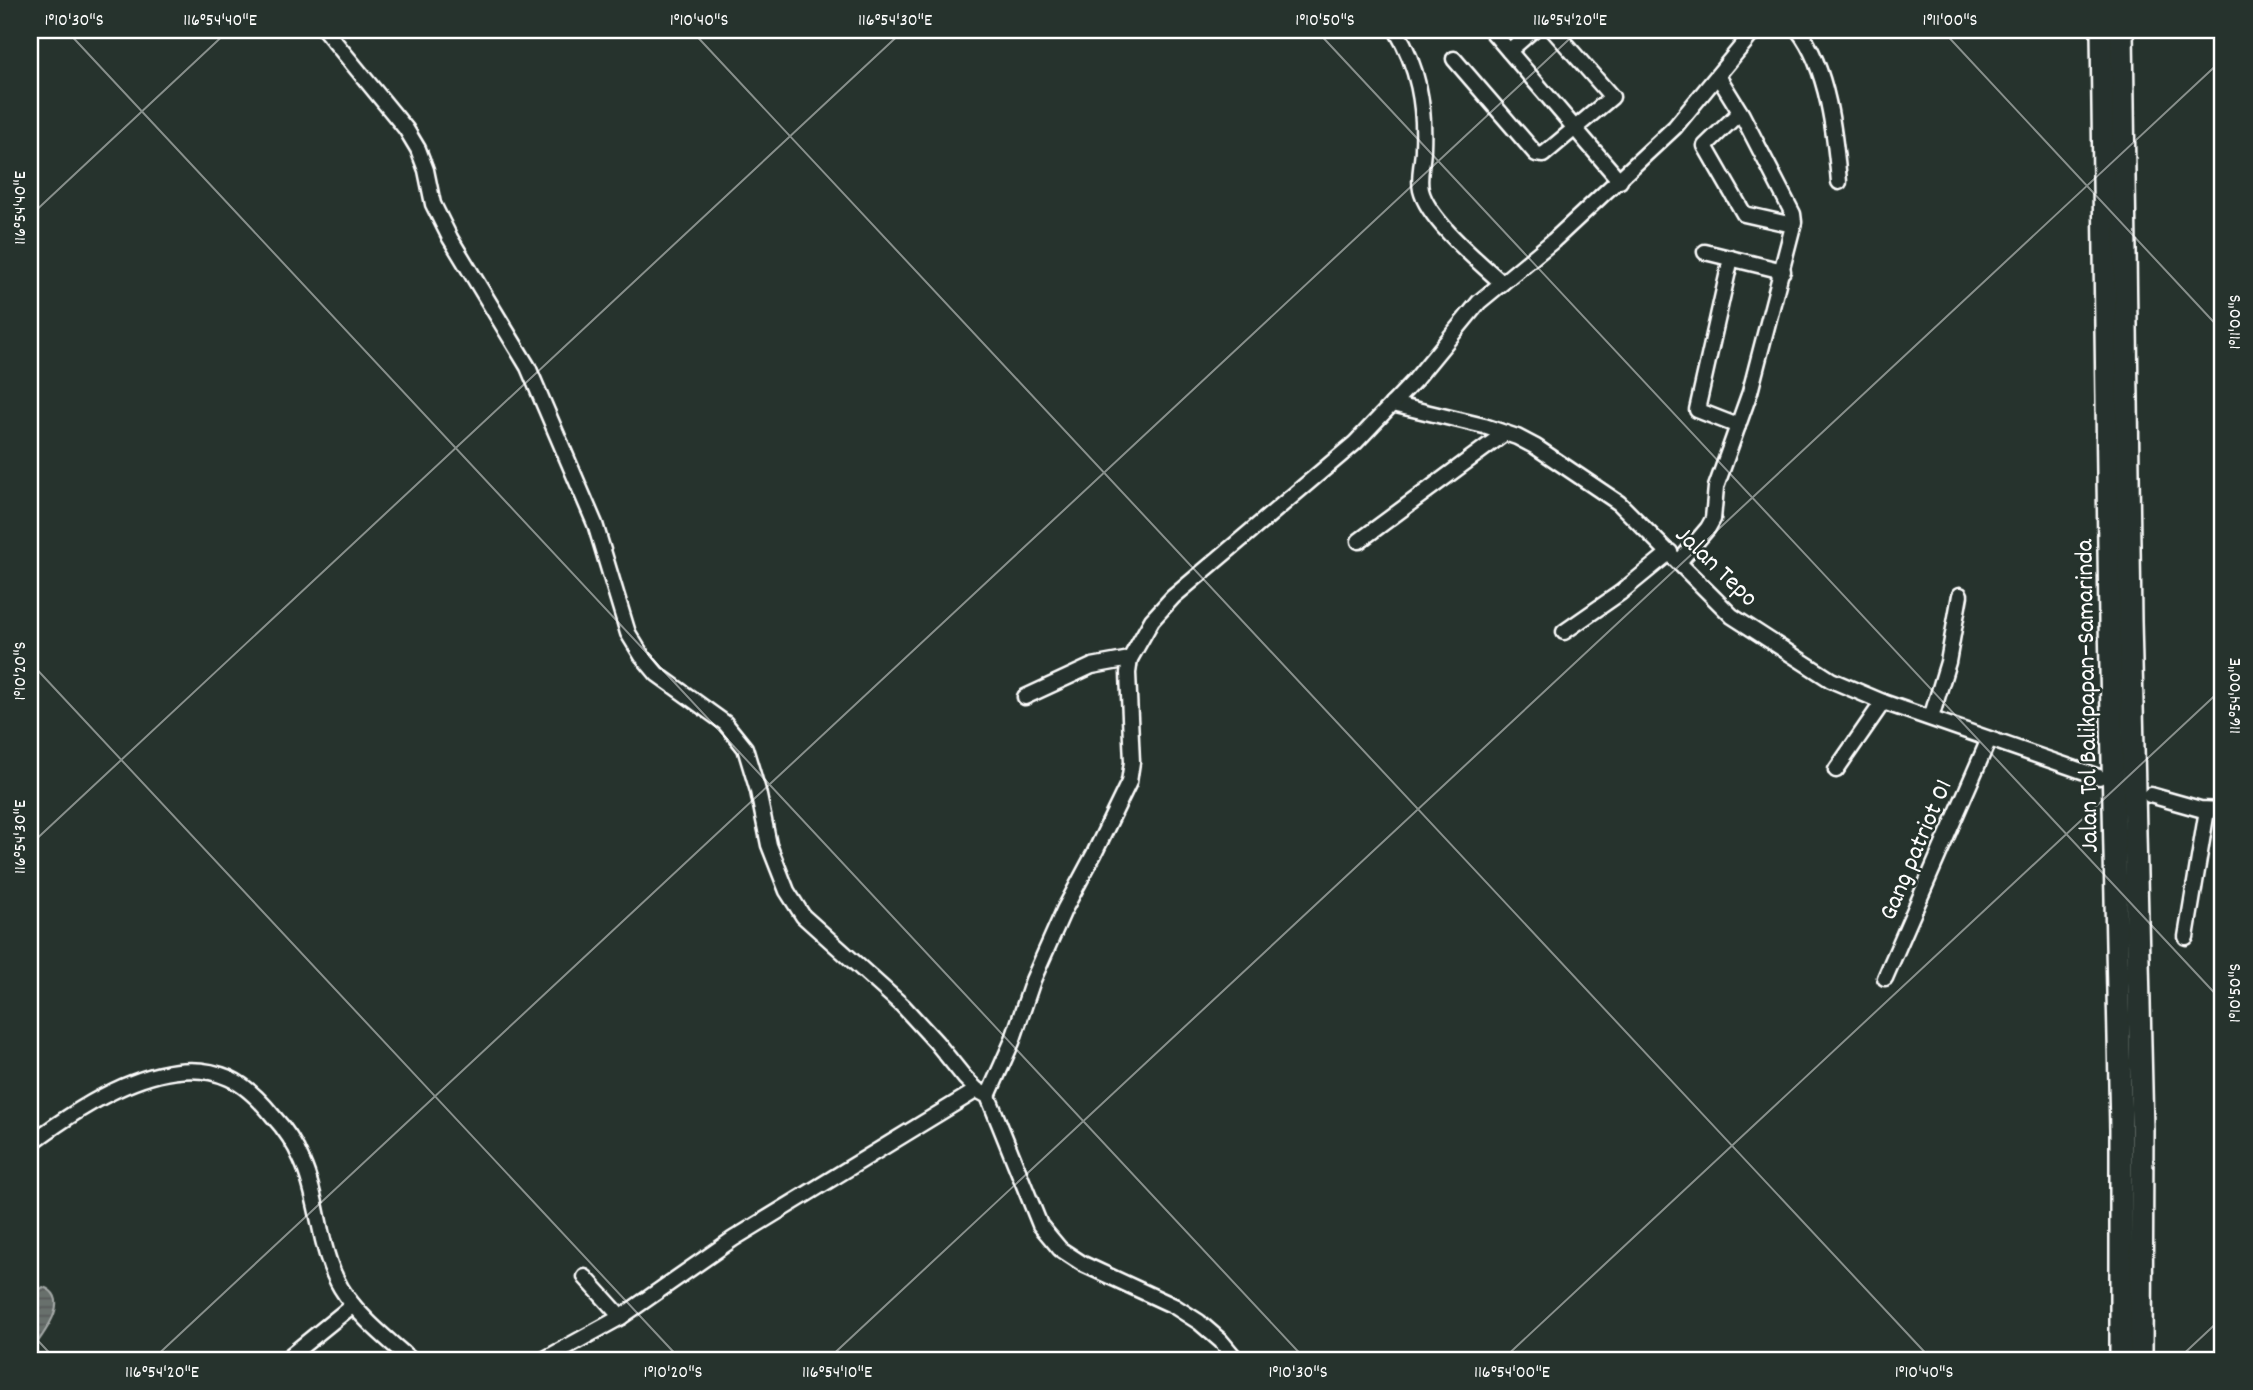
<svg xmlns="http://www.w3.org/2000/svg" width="2253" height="1390" viewBox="0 0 2253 1390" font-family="Dekko,sans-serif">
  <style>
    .water { fill: url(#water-rules); stroke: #a4a9a7; stroke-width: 2 }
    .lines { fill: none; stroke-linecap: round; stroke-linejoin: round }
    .minor-casing { stroke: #fff; stroke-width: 19 }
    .highway-casing { stroke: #fff; stroke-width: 26 }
    .minor { stroke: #26332d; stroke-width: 14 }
    .highway { stroke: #26332d; stroke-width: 21 }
    .ticks { fill: none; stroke: #fff; stroke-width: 2; stroke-opacity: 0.45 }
    .labels { text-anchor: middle; stroke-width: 5; stroke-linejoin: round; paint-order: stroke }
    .street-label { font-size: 26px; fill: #fff; stroke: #26332d }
    .neatline { fill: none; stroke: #fff; stroke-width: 2.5 }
    .ticks-label { font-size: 18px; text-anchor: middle; fill: #fff }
  </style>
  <defs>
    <pattern id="water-rules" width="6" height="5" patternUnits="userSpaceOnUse" patternTransform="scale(1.75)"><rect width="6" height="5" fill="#67706c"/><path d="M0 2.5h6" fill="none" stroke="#575a59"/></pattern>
  </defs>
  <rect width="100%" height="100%" fill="#26332d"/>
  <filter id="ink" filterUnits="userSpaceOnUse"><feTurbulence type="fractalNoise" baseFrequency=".0143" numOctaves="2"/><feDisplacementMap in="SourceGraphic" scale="14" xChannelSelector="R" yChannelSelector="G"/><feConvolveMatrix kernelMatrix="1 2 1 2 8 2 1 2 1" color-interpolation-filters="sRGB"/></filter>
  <g filter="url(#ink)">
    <path class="water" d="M43,1287C75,1298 40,1338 30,1353V1297Z"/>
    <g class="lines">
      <defs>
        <g id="minor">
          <path d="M325,30L406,129L418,149L426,170L433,204L450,238L528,367L595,524L628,633L642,656L657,674L725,723L745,748L758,791L769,845L787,891L803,916L903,1006L936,1042L965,1078L977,1090L988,1096L1040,1225L1060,1249L1083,1264L1174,1306L1199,1322L1221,1341L1237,1360"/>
          <path d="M1396,30C1418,67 1425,105 1423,148C1423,162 1418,176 1421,190C1428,220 1479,262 1502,283"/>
          <path d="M1491,30L1620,181"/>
          <path d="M1798,30C1828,68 1835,135 1839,182"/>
          <path d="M1509,51L1533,30"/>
          <path d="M1454,59L1536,154L1543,155L1612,97L1553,30"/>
          <path d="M1740,112L1705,146L1744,214L1793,225"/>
          <path d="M1705,252L1783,271"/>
          <path d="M1731,258L1697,410L1738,426"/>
          <path d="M1392,404L1484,426L1517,437L1536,447L1619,503L1732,616L1831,680L1883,702L2099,777"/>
          <path d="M1359,541L1505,433"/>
          <path d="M1679,562L1708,528L1713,519L1716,487L1750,392L1794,222L1793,214L1742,115L1718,76"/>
          <path d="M1564,632L1620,593L1670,552"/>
          <path d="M1025,697L1092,666L1130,659"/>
          <path d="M1931,718L1948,662L1960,595"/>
          <path d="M1836,770L1883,702"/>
          <path d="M2150,795L2200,809L2223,810"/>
          <path d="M2186,937L2207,810"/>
          <path d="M1885,978L1989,739"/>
          <path d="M988,1096L1012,1042L1033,980L1064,910L1094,854L1129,782L1132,762L1128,673L1130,659L1152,620L1173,597L1355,443L1415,380L1479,302L1553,241L1675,127L1755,30"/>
          <path d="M30,1144C79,1107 165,1049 229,1078C247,1086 261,1101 273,1116C285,1129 295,1144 302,1161C320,1201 318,1249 341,1288C358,1316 386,1338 411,1360"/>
          <path d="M585,1277L621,1317"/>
          <path d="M285,1360L353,1305"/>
          <path d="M543,1360L621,1317L733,1239L977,1090"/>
        </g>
        <g id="highway">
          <path d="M2102,30L2110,621L2121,1130V1360"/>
          <path d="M2122,30L2130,621L2142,1130L2141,1360"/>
        </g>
      </defs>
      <use href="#minor" class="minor-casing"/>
      <use href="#highway" class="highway-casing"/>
      <use href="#minor" class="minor"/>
      <use href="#highway" class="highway"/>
    </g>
  </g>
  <path class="ticks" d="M66,30L1306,1360M691,30L1932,1360M1316,30L2223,1002M1942,30L2223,332M30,216L229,30M30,662L681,1360M30,845L904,30M30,1332L56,1360M152,1360L1579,30M827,1360L2223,59M1502,1360L2223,688M2177,1360L2223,1317"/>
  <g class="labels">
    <g class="street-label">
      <text transform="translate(1718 565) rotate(44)" y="9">Jalan Tepo</text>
      <text transform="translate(2085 696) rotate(-91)" y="9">Jalan Tol Balikpapan–Samarinda</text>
      <text transform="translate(1914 849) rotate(-67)" y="9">Gang patriot 01</text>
    </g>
  </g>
  <rect width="2253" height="1390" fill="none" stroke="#26332d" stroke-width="77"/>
  <rect x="38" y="38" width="2176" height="1314" class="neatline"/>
  <g class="ticks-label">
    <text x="74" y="25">1°10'30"S</text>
    <text x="220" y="25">116°54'40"E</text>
    <text x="699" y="25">1°10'40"S</text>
    <text x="895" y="25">116°54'30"E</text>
    <text x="1325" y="25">1°10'50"S</text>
    <text x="1570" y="25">116°54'20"E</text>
    <text x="1950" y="25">1°11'00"S</text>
    <text transform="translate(19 208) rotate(-90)" y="6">116°54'40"E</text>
    <text transform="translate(2234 322) rotate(-90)" y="6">1°11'00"S</text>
    <text transform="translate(19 671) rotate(-90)" y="6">1°10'20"S</text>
    <text transform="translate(2234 696) rotate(-90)" y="6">116°54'00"E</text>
    <text transform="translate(19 837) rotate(-90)" y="6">116°54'30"E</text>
    <text transform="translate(2234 993) rotate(-90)" y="6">1°10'50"S</text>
    <text x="162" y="1377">116°54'20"E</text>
    <text x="673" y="1377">1°10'20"S</text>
    <text x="837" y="1377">116°54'10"E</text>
    <text x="1298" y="1377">1°10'30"S</text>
    <text x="1512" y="1377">116°54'00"E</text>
    <text x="1924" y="1377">1°10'40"S</text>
  </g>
</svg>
